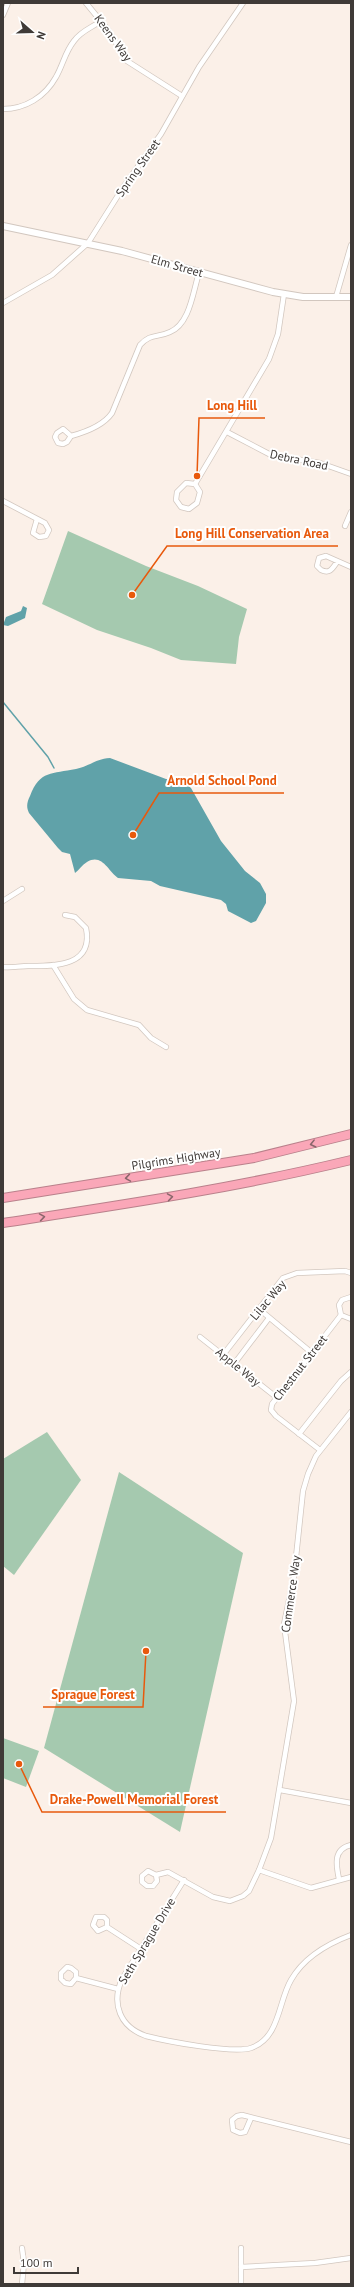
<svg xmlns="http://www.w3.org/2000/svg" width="354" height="2287" viewBox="0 0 354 2287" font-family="'PT Sans',sans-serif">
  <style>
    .green { fill: #a5c9af }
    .water { fill: #60a2a9 }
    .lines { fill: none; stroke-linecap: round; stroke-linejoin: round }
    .stream { stroke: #60a2a9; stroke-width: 1.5 }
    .minor-casing { stroke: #d2c7bf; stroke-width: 6 }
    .tertiary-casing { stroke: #d2c7bf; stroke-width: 8 }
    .motorway-casing { stroke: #b9818b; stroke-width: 10 }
    .minor { stroke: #fff; stroke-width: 4.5 }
    .tertiary { stroke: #fff; stroke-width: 6 }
    .motorway { stroke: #faa7b8; stroke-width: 8 }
    .oneway { stroke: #8a666b }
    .labels { text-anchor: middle; stroke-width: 4; stroke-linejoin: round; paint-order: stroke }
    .street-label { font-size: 12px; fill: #3f3a37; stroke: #fff }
    .leader { fill: none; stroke: #e8590c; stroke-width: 1.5 }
    .callout-dot { fill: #e8590c; stroke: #fff; stroke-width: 1.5 }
    .callout-label { font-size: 13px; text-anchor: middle; font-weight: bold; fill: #e8590c; stroke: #fff; stroke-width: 4; stroke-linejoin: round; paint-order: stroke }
  </style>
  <rect width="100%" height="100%" fill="#fbf0e8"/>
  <g class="green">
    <path d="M68,531L146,566L198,586L247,609L239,637L236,664L181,660L151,648L97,630L42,604Z"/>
    <path d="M47,1432L81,1480L14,1575L3,1566V1459Z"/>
    <path d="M119,1472L243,1553L180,1832L44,1748Z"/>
    <path d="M3,1738L39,1751L26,1787L3,1778Z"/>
  </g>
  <g class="water">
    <path d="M23,606L27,608L25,618L8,626L3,625L6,617L21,611Z"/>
    <path d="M110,758L166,779H179L191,788L221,841L245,871L260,883L266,894V903L256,921L251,923L228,911L226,904L221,900L160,886L151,881L118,878C108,871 102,853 87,862C82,865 79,870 75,873L70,854L62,852L58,848L29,813C26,807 27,802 30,796C40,770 52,774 76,769C90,766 95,759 110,758Z"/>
  </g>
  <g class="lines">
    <path class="stream" d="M3,702L48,757L54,768"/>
    <defs>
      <g id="minor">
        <path d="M86,3L109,31L127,61L182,96"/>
        <path d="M3,15L8,3"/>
        <path d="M3,109C25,109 45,97 56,77C63,65 65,52 74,41C81,31 91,28 101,21"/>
        <path d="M336,297L351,245"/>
        <path d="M3,303L52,275L88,243L124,186L161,134L199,67L243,3"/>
        <path d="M227,432L271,455L320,463L351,474"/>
        <path d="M71,436L63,429L57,433L55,437L58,443L63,444L67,442L71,436C86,432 103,426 112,413L140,345C151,333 157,338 170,332C190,324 193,291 199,273"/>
        <path d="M195,484L186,483L177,492L176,500L181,507L189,509L197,503L200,492L195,484L269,359L278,334L284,294"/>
        <path d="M3,501L45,523L49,530L46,536L39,537L33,533L37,519"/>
        <path d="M345,526L351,512"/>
        <path d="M337,562C332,569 330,574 321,570L317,566L319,558L326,556L351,567"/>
        <path d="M3,901L22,889"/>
        <path d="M53,965L74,999L87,1010L139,1025L151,1038L166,1047"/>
        <path d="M3,967C11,968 20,966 28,966C54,966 94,967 86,928L75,917L65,915"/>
        <path d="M351,1297L342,1300L339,1305L341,1315L351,1319"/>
        <path d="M259,1309L312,1353"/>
        <path d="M200,1337L276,1397"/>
        <path d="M223,1355L283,1278L297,1273L345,1271L351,1273"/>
        <path d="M234,1364L269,1318"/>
        <path d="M299,1434L341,1381L351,1372"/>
        <path d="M320,1450L276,1416L271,1410L272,1404L341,1315"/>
        <path d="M280,1790L351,1803"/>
        <path d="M259,1870L311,1888L351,1877"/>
        <path d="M156,1875L157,1881L153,1886H147L142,1882V1876L148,1871L156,1875L168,1872L213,1897L230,1901L243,1896L249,1891L259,1870L271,1838L294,1701L284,1624L294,1576L303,1491L308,1474L316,1456L351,1412"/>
        <path d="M339,1879C336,1865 333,1849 351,1845"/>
        <path d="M184,1880L122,1979C111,2004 120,2027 146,2036C166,2041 233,2054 251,2048C280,2038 278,2002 291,1980C304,1957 327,1944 351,1935"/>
        <path d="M107,1927L98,1931L93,1925L96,1917H104L107,1920V1927L141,1949"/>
        <path d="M76,1978L71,1984L65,1983L61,1979V1973L67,1967L71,1968L76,1972V1978L118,1989"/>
        <path d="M251,2118L245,2132L240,2133L233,2130L232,2120L237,2116L242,2115L351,2142"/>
        <path d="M241,2267L315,2263L351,2258"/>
        <path d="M22,2284L24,2263L22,2248"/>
        <path d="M241,2284V2248"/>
      </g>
      <path id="tertiary" d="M3,226L122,251L273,292L303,297H351"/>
      <g id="motorway">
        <path d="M3,1198L254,1158L351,1134"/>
        <path d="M3,1223C120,1205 236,1188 351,1160"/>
      </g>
    </defs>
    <use href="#minor" class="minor-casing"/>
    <use href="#tertiary" class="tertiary-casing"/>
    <use href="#motorway" class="motorway-casing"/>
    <use href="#minor" class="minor"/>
    <use href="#tertiary" class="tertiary"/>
    <use href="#motorway" class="motorway"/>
  </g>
  <defs><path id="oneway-chevron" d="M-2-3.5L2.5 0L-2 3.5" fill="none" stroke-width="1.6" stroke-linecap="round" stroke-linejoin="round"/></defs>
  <g class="oneway">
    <use href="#oneway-chevron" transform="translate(313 1144) rotate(166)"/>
    <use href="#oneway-chevron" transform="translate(128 1178) rotate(171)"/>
    <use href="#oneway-chevron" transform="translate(170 1197) rotate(-9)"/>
    <use href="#oneway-chevron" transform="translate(42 1217) rotate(-9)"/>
  </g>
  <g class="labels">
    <g class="street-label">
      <text transform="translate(113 38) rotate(54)" y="4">Keens Way</text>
      <text transform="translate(138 168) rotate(-55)" y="4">Spring Street</text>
      <text transform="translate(177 266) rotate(16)" y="4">Elm Street</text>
      <text transform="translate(299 460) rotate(12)" y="4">Debra Road</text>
      <text transform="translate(176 1159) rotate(-9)" y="4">Pilgrims Highway</text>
      <text transform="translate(268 1300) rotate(-50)" y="4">Lilac Way</text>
      <text transform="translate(238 1367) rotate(39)" y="4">Apple Way</text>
      <text transform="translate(300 1368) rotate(-52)" y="4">Chestnut Street</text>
      <text transform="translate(291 1594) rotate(-82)" y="4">Commerce Way</text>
      <text transform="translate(147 1941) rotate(-59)" y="4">Seth Sprague Drive</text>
    </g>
  </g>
  <path class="leader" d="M197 476L199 418H265M132 595L167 546H338M133 835L159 793H284M146 1651L143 1707H43M19 1764L42 1812H226"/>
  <g class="callout-dot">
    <circle cx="197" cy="476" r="4"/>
    <circle cx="132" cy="595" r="4"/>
    <circle cx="133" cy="835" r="4"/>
    <circle cx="146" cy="1651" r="4"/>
    <circle cx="19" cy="1764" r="4"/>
  </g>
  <g class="callout-label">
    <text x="232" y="410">Long Hill</text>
    <text x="252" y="538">Long Hill Conservation Area</text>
    <text x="222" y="785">Arnold School Pond</text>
    <text x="93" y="1699">Sprague Forest</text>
    <text x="134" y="1804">Drake-Powell Memorial Forest</text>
  </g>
  <rect width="354" height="2287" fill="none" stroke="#3f3a37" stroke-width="8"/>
  <g transform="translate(32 32) rotate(110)" stroke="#ffffff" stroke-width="3" paint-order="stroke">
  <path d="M0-3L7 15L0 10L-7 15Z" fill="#3f3a37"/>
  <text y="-6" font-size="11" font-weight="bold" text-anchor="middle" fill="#3f3a37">N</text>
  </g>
  <path d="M14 2267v6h64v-6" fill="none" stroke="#3f3a37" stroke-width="2"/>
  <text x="20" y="2267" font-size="12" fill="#3f3a37" stroke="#ffffff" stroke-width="3" paint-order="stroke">100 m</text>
</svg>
